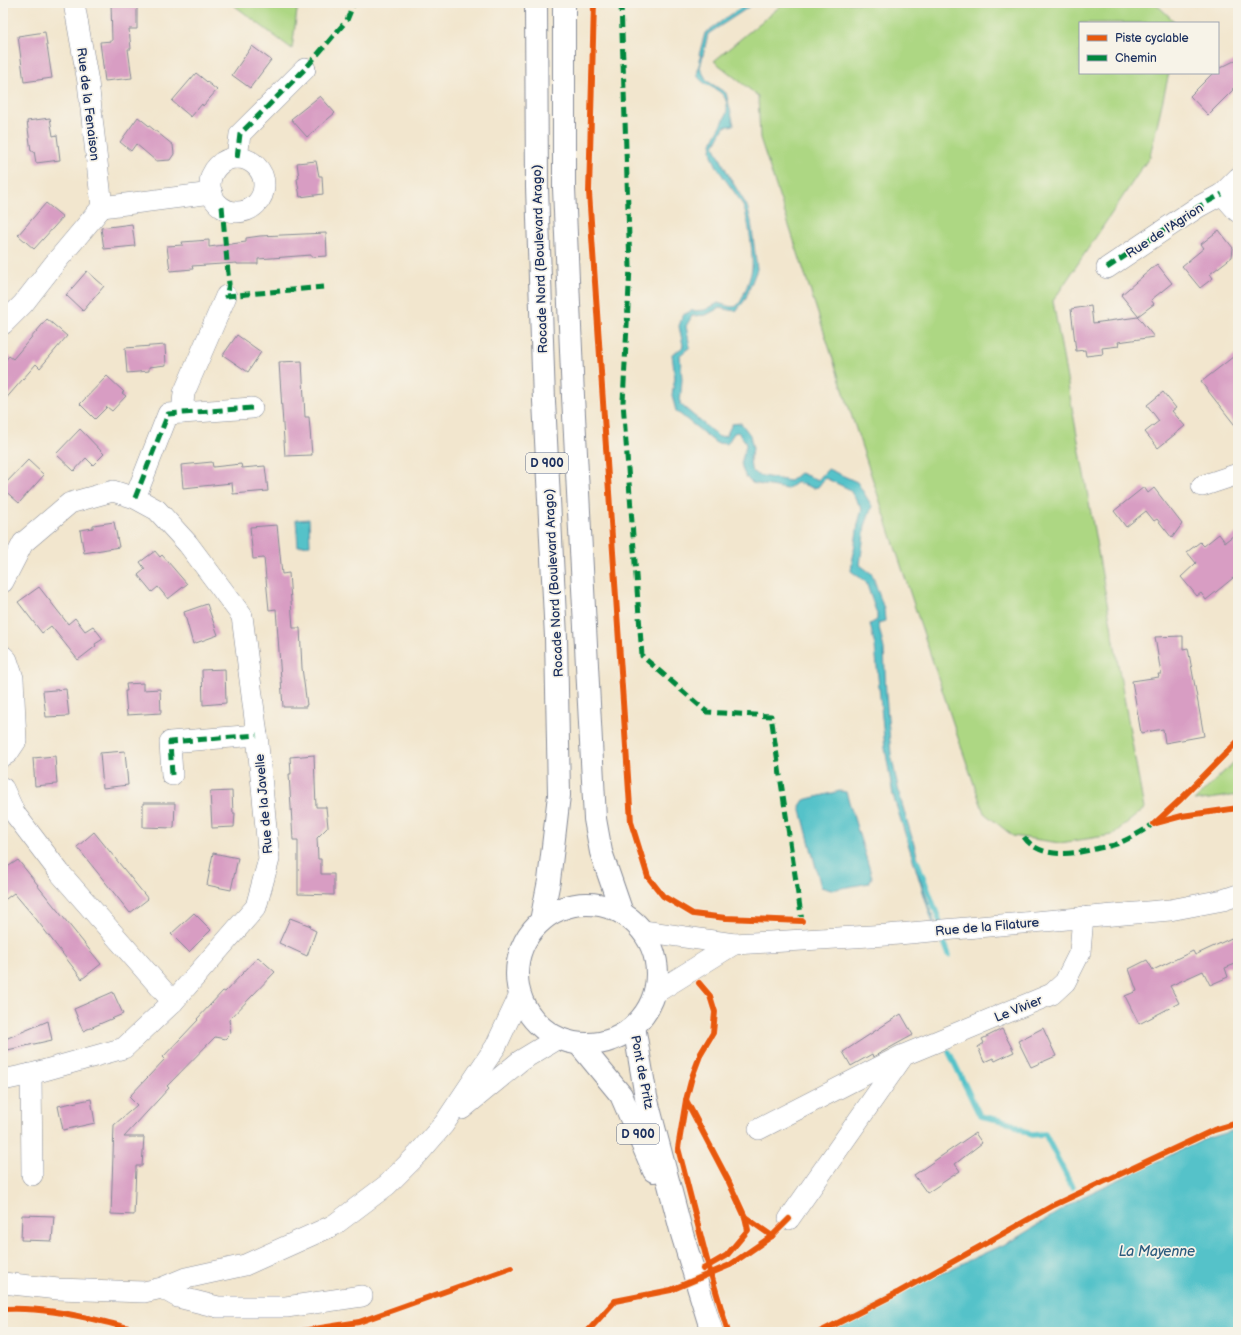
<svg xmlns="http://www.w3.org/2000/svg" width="1241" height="1335" viewBox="0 0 1241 1335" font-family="'Balsamiq Sans',sans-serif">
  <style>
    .green { fill: #add783; stroke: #648370 }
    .water { fill: #54c2c9; stroke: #387894 }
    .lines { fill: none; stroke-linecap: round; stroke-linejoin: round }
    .stream { stroke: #54c2c9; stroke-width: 5.5 }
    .building { fill: #d89dc3 }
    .minor-casing { stroke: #868a96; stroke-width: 22 }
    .major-casing { stroke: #868a96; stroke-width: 24 }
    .minor { stroke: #fff; stroke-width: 21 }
    .major { stroke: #fff; stroke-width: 22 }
    .quiet { stroke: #00873e; stroke-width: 5; stroke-dasharray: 10 5; stroke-linecap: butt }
    .cycleway-casing { stroke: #f7f3e8; stroke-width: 8 }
    .cycleway { stroke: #e8590c; stroke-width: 6 }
    .labels { text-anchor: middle; stroke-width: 3.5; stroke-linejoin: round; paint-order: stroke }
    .shield { fill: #f7f3e8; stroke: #5d6a87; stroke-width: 1 }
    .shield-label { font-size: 12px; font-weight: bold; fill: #1b2f5e }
    .street-label { font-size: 13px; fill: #1b2f5e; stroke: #f7f3e8 }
    .water-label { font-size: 14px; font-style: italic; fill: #2c5b7e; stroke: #f7f3e8 }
  </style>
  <rect width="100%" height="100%" fill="#f7f3e8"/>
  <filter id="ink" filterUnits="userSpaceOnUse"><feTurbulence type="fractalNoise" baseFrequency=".025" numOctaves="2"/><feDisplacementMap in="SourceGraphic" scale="8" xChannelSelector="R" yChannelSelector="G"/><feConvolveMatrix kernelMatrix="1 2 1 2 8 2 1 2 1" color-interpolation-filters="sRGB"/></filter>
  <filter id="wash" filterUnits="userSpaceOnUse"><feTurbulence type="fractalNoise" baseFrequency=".012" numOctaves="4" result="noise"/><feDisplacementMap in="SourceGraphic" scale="16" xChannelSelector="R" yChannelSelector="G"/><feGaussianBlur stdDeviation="0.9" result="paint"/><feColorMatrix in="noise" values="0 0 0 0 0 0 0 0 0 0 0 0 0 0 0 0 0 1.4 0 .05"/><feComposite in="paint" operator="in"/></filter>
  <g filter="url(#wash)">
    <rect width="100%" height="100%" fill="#f2e6ce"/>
    <g class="green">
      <path d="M231,3H298L292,49Z"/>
      <path d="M784,3H1155L1176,23H1080V73H1169L1150,156L1053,301L1144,809L1112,835L1060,843L1013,836L984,813L957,735L760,138L758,96L714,61Z"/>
      <path d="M1238,758V795L1194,801Z"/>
    </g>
    <g class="water">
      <path d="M747,3H753L752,5L708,34L700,68L707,81L726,93L734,125L724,127L714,146L730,178L747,206L751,221L757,269L745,300L736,311L719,308L706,315L692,316L686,326L690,347L680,355L682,379L680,404L719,437L726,436L732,424L741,423L750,435L753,449L750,459L751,469L757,475L790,481L800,473L818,480L828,469L857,482L872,506L865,526L860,565L872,574L884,609L885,621L878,623L884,649L886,695L891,754L900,797L920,865L916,864L935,924H933L893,795L885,748L875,646L870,624L877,620V614L866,582L851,571L858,524L862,509L849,489L825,478L818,487L813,488L797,482L787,489L752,483L746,477L743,471L741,463L746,446L745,441L738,432L734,433L727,444L716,443L676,411L672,395L675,378L672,354L682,348L683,345L679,326L683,315L691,311L705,310L718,303C736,309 738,310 745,291C748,284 751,276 752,268C753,252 749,216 741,202C732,187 717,172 712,155C706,136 735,119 725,98C719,87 702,86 697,75L701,55H699L705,33Z"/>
      <path d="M309,519L310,545L298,546L296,520Z"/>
      <path d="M840,791L846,792L872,877L869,883L831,890L821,887L800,806L804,800Z"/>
      <path d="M1238,1129V1332H828L914,1286L1015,1239L1082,1197L1202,1140Z"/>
    </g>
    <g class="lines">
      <g class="stream">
        <path d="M917,861L940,922"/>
        <path d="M944,942L949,955"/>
        <path d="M949,1052L980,1116L1009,1122L1031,1135L1045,1134L1072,1187"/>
      </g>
    </g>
    <g id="blocks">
      <g class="building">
        <path d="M111,3H137V29H129L131,49H128L132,78L105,81L100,42L112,41Z"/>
        <path d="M45,32L52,78L24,82L18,36Z"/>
        <path d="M252,46L271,60L250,88L232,75Z"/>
        <path d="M1238,59V86L1232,89L1233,90L1208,115L1190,96L1213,73H1218V69Z"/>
        <path d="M196,73L217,90L203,106L202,104L191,117L172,101Z"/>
        <path d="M320,96L335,113L307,137L291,119Z"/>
        <path d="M138,117L173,145L174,154L170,160L156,161L136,144L131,151L120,142Z"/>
        <path d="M50,118L53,136L57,135L60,160L36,163L34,151H31L27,121Z"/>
        <path d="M316,161L319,176H322L323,194L300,197L297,179L299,178L297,163Z"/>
        <path d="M46,203L63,217L34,249L18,235Z"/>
        <path d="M132,224L135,246L104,249L101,228Z"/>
        <path d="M1219,230L1233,248L1232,257L1210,274L1213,278L1200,288L1182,266L1204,248L1201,244Z"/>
        <path d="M326,233L327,256L311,257V255L258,259V264H237V263L192,266L193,269L170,271L167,246L183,245L182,242L209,240V247L246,242V238L260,236Z"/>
        <path d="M1157,264L1172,283L1151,300L1154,304L1138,316L1121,295Z"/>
        <path d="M87,271L104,286L83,311L66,295Z"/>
        <path d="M1091,306L1093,323L1138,317L1154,337L1118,342L1119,346L1102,348L1103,354L1086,356L1085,350L1076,351L1071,309Z"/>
        <path d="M47,319L67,336L40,368L36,364L3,402V363L9,356L13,359Z"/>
        <path d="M237,335L261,352L248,372L223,355Z"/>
        <path d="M165,345L166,365L149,367V371L127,373L125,348Z"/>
        <path d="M1238,353V429L1201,382Z"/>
        <path d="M302,361L305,417H309L312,455L285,456L279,362Z"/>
        <path d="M107,376L124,392L122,393L126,396L112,411L107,407L95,419L80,404Z"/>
        <path d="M1163,392L1176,408L1172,411L1185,426L1158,448L1145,432L1159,421L1147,405Z"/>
        <path d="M80,429L104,454L93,465L86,458L74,471L56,454Z"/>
        <path d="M28,460L44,475L19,503L3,489V486Z"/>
        <path d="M212,462L213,467L241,464L242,468L265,466L268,491L233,494L232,483L183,488L181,465Z"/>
        <path d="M1144,487L1148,493L1154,488L1182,524L1172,538L1157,519L1154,521L1146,511L1126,527L1114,511Z"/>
        <path d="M114,522L119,547L84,553L80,530L93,528V525Z"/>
        <path d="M277,525L282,574L289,573L293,628H300L302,668L307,705H306V707H283L276,609L269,610L264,558L253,559L250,527Z"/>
        <path d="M1238,532V574L1206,600L1201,593L1197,596L1181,577L1196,563L1187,552L1200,542L1204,546L1219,534L1225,542Z"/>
        <path d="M155,551L160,557L162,555L187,584L168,599L158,587L152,592L138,575L145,569L140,562Z"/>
        <path d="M39,587L68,624L75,618L85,631L93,626L103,639L95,644L96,646L78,660L51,626L42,633L18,602Z"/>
        <path d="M207,604L218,635L193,644L184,612Z"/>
        <path d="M1183,636V649L1188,648L1204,736L1165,743L1163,729L1141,733L1132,681L1159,677L1158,674H1161L1155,637Z"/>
        <path d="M225,669L226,703L203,705L202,670Z"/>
        <path d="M143,683V690L160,689L161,713L127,715L125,691H127L126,684Z"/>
        <path d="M66,689L69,716L46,717L43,691Z"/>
        <path d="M125,751L128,785L103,788L100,753Z"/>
        <path d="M314,755L316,807H326L328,827L317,838L318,859H321V874H334V895L298,894V840H293L289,774H291L290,757Z"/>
        <path d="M55,756L57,784L35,786L33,758Z"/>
        <path d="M232,791L233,813H235L234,827L212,828L210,792Z"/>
        <path d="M143,803H175L174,828L143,827Z"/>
        <path d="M94,832L148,899L130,913L77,847Z"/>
        <path d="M213,853L238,858L231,890L207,885Z"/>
        <path d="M18,860L38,885H37L101,964L82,979L36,919L14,893L3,901V870Z"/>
        <path d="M194,913L211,930L189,952L171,934Z"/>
        <path d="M290,918L311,926L310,928L316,931L307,956L279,943Z"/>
        <path d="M1238,935V963L1225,968L1228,977L1210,985L1203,971L1170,986L1179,1003L1139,1024L1125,996L1137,991L1129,969L1147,960L1153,970L1193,951L1195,955Z"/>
        <path d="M258,957L275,972L229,1020L231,1033L225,1039L215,1037L167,1086L169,1088L124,1137H144L142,1166H136V1168L134,1215L111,1214L114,1125L137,1105L129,1097L165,1059L163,1057L198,1020L197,1019L223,991L225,992Z"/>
        <path d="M113,992L123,1014L83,1031L74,1009Z"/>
        <path d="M901,1014L913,1035L873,1057L872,1054L851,1066L843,1052Z"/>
        <path d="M48,1021L52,1040L3,1051V1040Z"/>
        <path d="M1043,1028L1056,1056L1031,1067L1018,1041Z"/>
        <path d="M1002,1029L1014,1052L995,1061L993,1058L984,1062L978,1047L984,1043L982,1039Z"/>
        <path d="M91,1099L95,1123L63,1130L58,1106Z"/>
        <path d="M975,1133L982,1143L955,1164L960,1171L927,1193L914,1175Z"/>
        <path d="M22,1215L54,1216L52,1241L21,1240Z"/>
      </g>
    </g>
  </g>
  <g filter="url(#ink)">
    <use href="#blocks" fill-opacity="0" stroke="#868a96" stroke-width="1"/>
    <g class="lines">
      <defs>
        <g id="minor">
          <path d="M237,158L240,134L305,69"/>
          <circle cx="237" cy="185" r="27"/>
          <path d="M1238,178L1222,194L1238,212"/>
          <path d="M102,207L212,193"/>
          <path d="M1107,268L1198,207L1222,194"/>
          <path d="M3,324L23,304L55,263L102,207L88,82L74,3"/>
          <path d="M182,413L184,393L226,296"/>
          <path d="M1202,486L1238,474"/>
          <path d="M135,498L168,414L252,408"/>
          <path d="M3,582L23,543L70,503L113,491L135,498L157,510L188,544L242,616L257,735L269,859L256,907L173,1002L124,1048L31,1074L3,1080"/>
          <path d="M3,656L7,660L13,678L16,741L8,753L3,756"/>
          <path d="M172,775L170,742L257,735"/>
          <path d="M3,788L15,814L60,873L173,1002"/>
          <path d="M643,931L734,944L887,935L1170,910L1223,900L1238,895"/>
          <path d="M655,993L734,944"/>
          <path d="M31,1074L32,1175"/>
          <path d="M462,1109L520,1061L558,1038"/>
          <path d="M759,1129L901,1056"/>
          <path d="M789,1219L904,1055L1052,994L1065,982L1080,952L1083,917"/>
          <path d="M3,1283L58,1289L144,1292L162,1288L186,1278L245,1265L334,1225L387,1185L418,1154L444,1124L496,1046L520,995"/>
          <path d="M162,1288L178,1297L218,1307H286L362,1296"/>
        </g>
        <g id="major">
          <path d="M536,3L537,187L544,401L556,637L559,795L549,881L541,921"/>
          <path d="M564,3V188L573,396L595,819L601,852L622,913"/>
          <circle cx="587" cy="974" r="70"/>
          <path d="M634,1026L646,1097L682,1234L712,1332"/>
          <path d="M579,1044L621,1095L654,1171"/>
        </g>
      </defs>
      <use href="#minor" class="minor-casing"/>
      <use href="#major" class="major-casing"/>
      <use href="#minor" class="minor"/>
      <use href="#major" class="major"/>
      <g class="quiet">
        <path d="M621,3L630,267L623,402L642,656L707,712L771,716L802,921H799"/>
        <path d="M237,158L240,134L305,69L347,20L354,3"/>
        <path d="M222,206L229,284L226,296L324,287"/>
        <path d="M1107,268L1198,207L1222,194"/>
        <path d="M135,498L168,414L252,408"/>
        <path d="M172,775L170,742L257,735"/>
        <path d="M1024,837C1040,860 1076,854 1099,848C1105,847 1111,846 1117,844C1127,840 1149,828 1157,821"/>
      </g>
      <defs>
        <g id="cycleway">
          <path d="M594,3L589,192L631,822L648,877L663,896L693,914L726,918L802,921"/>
          <path d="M1156,823L1182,816L1238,808"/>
          <path d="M1154,824L1181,799L1238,741"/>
          <path d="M699,983L710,996L715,1012L713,1033L701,1053L692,1077L686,1100L678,1148L708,1264L728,1332"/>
          <path d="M686,1100L728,1180L745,1217L772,1236"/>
          <path d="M703,1269L727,1255L748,1230L745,1217"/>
          <path d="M3,1309C37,1307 72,1314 105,1322C118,1325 131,1329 144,1332"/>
          <path d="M295,1332L359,1322L511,1268"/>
          <path d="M587,1332L615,1301L671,1290L730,1265L772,1236L789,1219"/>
          <path d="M820,1332L897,1293L1054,1205L1214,1130L1238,1123"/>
        </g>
      </defs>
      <use href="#cycleway" class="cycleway-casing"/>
      <use href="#cycleway" class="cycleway"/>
    </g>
  </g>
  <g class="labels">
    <g class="shield">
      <rect x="526" y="453" width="42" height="20" rx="3"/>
      <rect x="617" y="1124" width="42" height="20" rx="3"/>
    </g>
    <g class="shield-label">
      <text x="547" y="467">D 900</text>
      <text x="638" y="1138">D 900</text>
    </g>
    <g class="street-label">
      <text transform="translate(89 104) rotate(83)" y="5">Rue de la Fenaison</text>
      <text transform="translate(1164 230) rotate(-33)" y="5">Rue de l'Agrion</text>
      <text transform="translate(539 259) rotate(-92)" y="5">Rocade Nord (Boulevard Arago)</text>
      <text transform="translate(553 583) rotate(-93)" y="5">Rocade Nord (Boulevard Arago)</text>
      <text transform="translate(263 804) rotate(-95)" y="5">Rue de la Javelle</text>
      <text transform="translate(987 926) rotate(-5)" y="5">Rue de la Filature</text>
      <text transform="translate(1018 1008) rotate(-22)" y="5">Le Vivier</text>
      <text transform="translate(643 1072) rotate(79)" y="5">Pont de Pritz</text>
    </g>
    <g class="water-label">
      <text x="1157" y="1256">La Mayenne</text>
    </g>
  </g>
  <rect width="1241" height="1335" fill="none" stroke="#f7f3e8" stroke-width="16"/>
  <rect x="1079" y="22" width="140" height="52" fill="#f7f3e8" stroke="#9fa5b1"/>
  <rect x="1087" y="35" width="20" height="6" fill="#e8590c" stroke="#9fa5b1"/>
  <text x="1115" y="42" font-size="12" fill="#1b2f5e">Piste cyclable</text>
  <rect x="1087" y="55" width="20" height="6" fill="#00873e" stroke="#9fa5b1"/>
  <text x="1115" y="62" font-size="12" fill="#1b2f5e">Chemin</text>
</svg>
